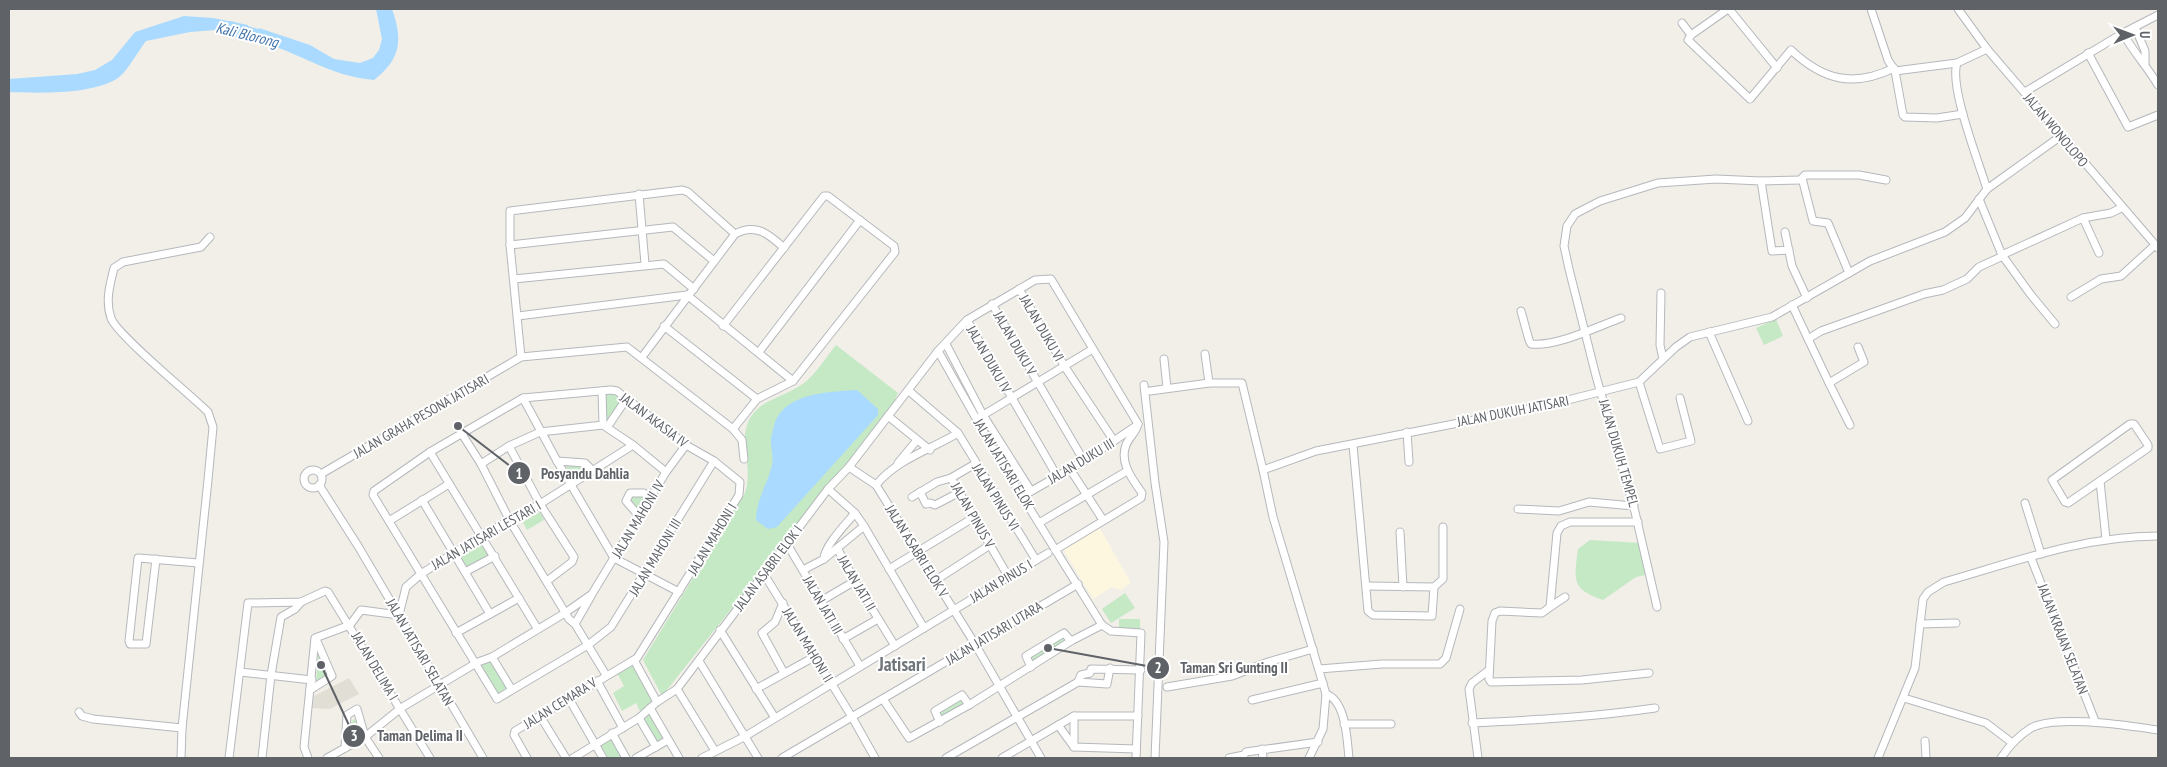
<svg xmlns="http://www.w3.org/2000/svg" width="2167" height="767" viewBox="0 0 2167 767" font-family="'PT Sans Narrow',sans-serif">
  <style>
    .commercial { fill: #fef7e0 }
    .education { fill: #e1ded6 }
    .green { fill: #c5e8c5 }
    .water { fill: #aadaff }
    .lines { fill: none; stroke-linecap: round; stroke-linejoin: round }
    .river { stroke: #aadaff; stroke-width: 14 }
    .street-casing { stroke: #b5b8bc; stroke-width: 9 }
    .street { stroke: #fff; stroke-width: 7 }
    .labels { text-anchor: middle; stroke-width: 4; stroke-linejoin: round; paint-order: stroke }
    .street-label { font-size: 14px; fill: #5f6368; stroke: #fff }
    .water-label { font-size: 15px; font-style: italic; fill: #4174aa; stroke: #fff }
    .district-label { font-size: 19px; font-weight: bold; fill: #70757a; stroke: #fff }
    .leader { fill: none; stroke: #5f6368; stroke-width: 2 }
    .callout-dot { fill: #5f6368; stroke: #fff; stroke-width: 2 }
    .mark-label { font-size: 15px; text-anchor: middle; font-weight: bold; fill: #fff }
    .callout-label { font-size: 15px; text-anchor: middle; font-weight: bold; fill: #5f6368; stroke: #fff; stroke-width: 4; stroke-linejoin: round; paint-order: stroke }
  </style>
  <rect width="100%" height="100%" fill="#f1efe8"/>
  <path class="commercial" d="M1099,527L1131,583L1120,590L1112,587L1093,599L1063,549Z"/>
  <path class="education" d="M349,678L359,694L330,709L312,708L314,696Z"/>
  <g class="green">
    <path d="M1776,319L1783,336L1764,345L1756,328Z"/>
    <path d="M836,345L898,393L891,408L662,696L643,660L745,493C753,469 741,447 746,429C753,399 783,399 804,383C816,374 826,357 836,345Z"/>
    <path d="M613,393L623,402L611,421L605,419V394Z"/>
    <path d="M564,464H584L589,469L574,478Z"/>
    <path d="M631,494L647,497L639,513L628,501Z"/>
    <path d="M540,512L544,520L527,530L523,522Z"/>
    <path d="M484,539L492,552L466,568L458,555Z"/>
    <path d="M1590,540L1640,543L1645,575L1636,577L1603,600C1571,589 1574,580 1578,549Z"/>
    <path d="M1125,593L1135,608L1111,623L1102,609Z"/>
    <rect x="1119" y="619" width="21" height="10"/>
    <path d="M1065,634L1069,640L1031,663L1027,656Z"/>
    <path d="M318,655L329,675L316,683Z"/>
    <path d="M491,660L507,688L497,694L480,666Z"/>
    <path d="M634,664L655,704L640,711L636,703L622,711L613,693L624,686L617,673Z"/>
    <path d="M961,696L966,704L942,718L938,711Z"/>
    <path d="M651,713L664,737L655,742L642,718Z"/>
    <path d="M355,719L362,732L349,739L347,725Z"/>
    <path d="M612,737L624,758H608L600,744Z"/>
  </g>
  <g class="water">
    <path d="M376,9H392C403,40 401,59 374,80C327,76 299,51 256,41L259,28L310,45L334,59L360,63L373,58L379,50L382,39Z"/>
    <path d="M184,16L213,18L248,25L246,36L215,30L190,32L146,41C139,50 126,73 118,78C91,95 40,93 9,92V79L77,74L95,70L112,60L135,32Z"/>
    <path d="M857,390L878,409V415L777,527L768,529L756,520C757,497 767,486 772,465C774,456 770,447 771,438C773,432 774,421 778,416C794,392 831,392 857,390Z"/>
  </g>
  <g class="lines">
    <path class="river" d="M230,28L274,41"/>
    <defs>
      <g id="street">
        <path d="M1728,9L1691,35L1688,40L1750,99L1791,50C1823,80 1853,88 1894,68"/>
        <path d="M1729,9L1777,68"/>
        <path d="M1871,9L1888,60L1895,71L1903,115L1905,117L1937,118L1963,114"/>
        <path d="M1958,9L1987,49L2158,248"/>
        <path d="M1682,23L1691,35"/>
        <path d="M2135,27L2145,51V63"/>
        <path d="M2123,33C2133,52 2147,66 2158,85"/>
        <path d="M2088,53L2128,127L2158,115"/>
        <path d="M1957,63C1949,87 1979,163 1987,189"/>
        <path d="M1895,71L1957,63L1987,49"/>
        <path d="M2025,92L2123,33L2158,15"/>
        <path d="M1761,181L1802,180"/>
        <path d="M639,194L645,264"/>
        <path d="M1979,199L2002,255L2031,295L2055,324"/>
        <path d="M2083,218L2099,253"/>
        <path d="M1785,232L1792,266L1807,298"/>
        <path d="M510,245L673,227L714,261"/>
        <path d="M2002,255L2083,218L2111,213L2121,208"/>
        <path d="M1849,273L1828,223L1813,221L1802,178L1805,175H1859L1886,180"/>
        <path d="M514,279L664,264L694,289"/>
        <path d="M1019,289L1065,367L1114,441"/>
        <path d="M1661,293L1660,345L1663,359"/>
        <path d="M687,295L793,381"/>
        <path d="M2071,297L2101,279L2121,276L2155,245"/>
        <path d="M992,304L1084,461"/>
        <path d="M1792,305L1829,383L1864,362L1858,347"/>
        <path d="M1521,311L1529,340L1531,344C1557,347 1596,327 1621,318"/>
        <path d="M518,316L687,295"/>
        <path d="M967,320L1057,476"/>
        <path d="M664,326L757,399"/>
        <path d="M723,326L824,196H828L894,246L895,252L793,381L757,399L733,429"/>
        <path d="M1709,332L1748,421"/>
        <path d="M1808,339L1821,331L1924,294L1943,290L1967,279L1979,267L2003,256"/>
        <path d="M946,344L983,415L1031,491"/>
        <path d="M759,352L860,220"/>
        <path d="M1205,354L1209,383"/>
        <path d="M521,357L510,245V211L682,190L688,192L735,234"/>
        <path d="M642,357L735,234C755,223 768,233 784,248"/>
        <path d="M1164,359L1167,388"/>
        <path d="M1639,382L1660,449L1691,441L1680,398"/>
        <path d="M1829,383L1850,425"/>
        <path d="M1144,385L1155,483L1164,542L1155,758"/>
        <path d="M602,391L603,425"/>
        <path d="M909,391L958,433L1036,560"/>
        <path d="M1150,391L1209,383H1242L1263,470"/>
        <path d="M523,398L557,461L614,558L679,592"/>
        <path d="M888,416L930,450"/>
        <path d="M980,417L1091,350"/>
        <path d="M2130,424H2134L2148,445V448L2068,503L2065,502L2052,480Z"/>
        <path d="M608,426L627,398"/>
        <path d="M1407,432L1409,462"/>
        <path d="M462,434L481,464L510,521L569,619L575,624L606,675"/>
        <path d="M1353,445L1368,611L1373,615L1432,616L1434,587"/>
        <path d="M509,446L540,504L574,557L572,562L547,581"/>
        <path d="M430,452L537,628"/>
        <path d="M557,461L585,463L592,470"/>
        <path d="M898,463L917,440"/>
        <path d="M481,464L509,446L540,432L603,425L633,445L666,472"/>
        <path d="M975,464L951,478L1008,576"/>
        <path d="M849,467L876,485L975,644L1041,758"/>
        <path d="M1070,469L1103,520"/>
        <circle cx="313" cy="479" r="9"/>
        <path d="M321,474L521,357L627,347L733,429L742,440L744,459"/>
        <path d="M2100,481L2106,539"/>
        <path d="M319,485L358,546L483,758"/>
        <path d="M876,485C897,459 930,450 958,433"/>
        <path d="M828,489L855,513L864,526L924,628"/>
        <path d="M920,492L926,504L930,503L935,505L958,493"/>
        <path d="M1028,493L1084,461L1136,426"/>
        <path d="M912,497L937,482L951,478"/>
        <path d="M422,500L490,614"/>
        <path d="M2025,503L2041,554"/>
        <path d="M1518,509L1559,511L1589,502L1634,506"/>
        <path d="M639,516L626,501L630,493H644L651,498"/>
        <path d="M389,521L449,484"/>
        <path d="M1638,522H1570L1561,526L1557,533L1550,607L1542,613L1500,611L1495,613L1492,621L1489,679L1491,682L1582,680L1649,673"/>
        <path d="M1039,523L1127,471"/>
        <path d="M1400,532L1403,587"/>
        <path d="M787,544L860,666"/>
        <path d="M837,548L855,581L895,646"/>
        <path d="M1055,550L1141,498L1142,493C1133,480 1119,463 1126,445C1129,437 1136,433 1138,424"/>
        <path d="M2031,558L2095,721"/>
        <path d="M156,559L146,644H130L129,641L138,558H139L198,563"/>
        <path d="M824,559L864,526"/>
        <path d="M889,569L973,518"/>
        <path d="M803,570L824,559C824,546 846,524 855,513"/>
        <path d="M465,572L495,556"/>
        <path d="M764,574L852,717L875,758"/>
        <path d="M936,580L990,545"/>
        <path d="M1366,586L1434,587L1443,579V527"/>
        <path d="M821,601L855,581"/>
        <path d="M783,603L775,622L762,633L784,673"/>
        <path d="M1550,607L1565,597"/>
        <path d="M1657,607L1635,512L1596,376L1569,269L1564,246L1567,226L1575,214L1600,201L1658,183L1716,179L1761,181L1772,251L1789,250"/>
        <path d="M575,624L591,596"/>
        <path d="M1920,624L1956,623"/>
        <path d="M720,630L775,718"/>
        <path d="M456,633L519,598"/>
        <path d="M843,639L878,619"/>
        <path d="M492,657L512,690L497,699L373,495L374,491L430,452L523,398L611,390L617,391L686,445L714,461L740,482L739,495L637,658L515,731L514,735L527,758"/>
        <path d="M634,660L657,702"/>
        <path d="M699,661L758,758"/>
        <path d="M1031,667L1026,656L1064,633L1071,641"/>
        <path d="M1319,669L1382,664H1440L1446,658L1460,609"/>
        <path d="M240,672L312,680"/>
        <path d="M597,681L623,728"/>
        <path d="M1078,682L1107,684L1110,668"/>
        <path d="M1167,687L1232,676L1268,662L1313,649"/>
        <path d="M677,689L715,751"/>
        <path d="M756,689L814,657"/>
        <path d="M310,690L332,676L316,639"/>
        <path d="M512,690L588,645L611,627L714,461"/>
        <path d="M1326,694C1346,701 1347,739 1349,758"/>
        <path d="M568,697L603,758"/>
        <path d="M1904,698L1986,723L2011,742"/>
        <path d="M883,699L909,738L969,705L1071,641L1102,625"/>
        <path d="M1252,700L1323,683"/>
        <path d="M650,708L679,758"/>
        <path d="M79,712L82,716L93,719L182,728"/>
        <path d="M540,716L566,758"/>
        <path d="M1074,716V747"/>
        <path d="M639,718L656,747"/>
        <path d="M940,722L935,711L962,695L969,705"/>
        <path d="M1472,723C1534,720 1594,717 1655,708"/>
        <path d="M1344,724H1391"/>
        <path d="M1058,725L1074,747L1136,749"/>
        <path d="M612,733L626,758"/>
        <path d="M1925,741L1926,758"/>
        <path d="M345,748L347,715L357,709L365,737L379,758"/>
        <path d="M1262,749L1263,758"/>
        <path d="M181,758L182,728L208,480L213,427L208,412C191,395 116,334 111,318C105,301 110,284 114,268L123,262L201,247L210,237"/>
        <path d="M229,758L248,603L301,602L325,591L328,592L430,758"/>
        <path d="M262,758L271,675L281,617L295,609L301,602"/>
        <path d="M308,758L304,747L315,638L350,625L361,610L399,615L406,587L421,574L482,535L540,504L633,445"/>
        <path d="M327,758L365,737L401,708L478,662L492,657L565,613L592,594L666,472L686,445"/>
        <path d="M573,758L639,718L657,702L677,689L828,489L849,467L938,351"/>
        <path d="M636,758L668,740"/>
        <path d="M702,758L744,737L1048,553"/>
        <path d="M782,758L1078,584"/>
        <path d="M946,758L1078,682L1081,675L1090,673L1091,669L1141,670"/>
        <path d="M1002,758L1074,716H1138"/>
        <path d="M1136,758L1141,633L1111,631L1102,625L999,459L938,351L967,320L1035,280L1051,279L1138,424"/>
        <path d="M1229,758L1244,755L1246,752L1318,742"/>
        <path d="M1309,758L1323,729L1326,694L1273,517L1263,470L1316,451L1540,407L1639,382L1676,347L1690,337L1772,317L1870,261L1945,232L1965,218L1987,189L2061,136"/>
        <path d="M1478,758L1469,689L1472,683L1489,670"/>
        <path d="M1878,758L1915,668L1923,599L1928,592L1944,582C2014,562 2084,536 2158,536"/>
        <path d="M2001,758C2009,746 2018,736 2031,728C2056,714 2129,726 2158,730"/>
      </g>
    </defs>
    <use href="#street" class="street-casing"/>
    <use href="#street" class="street"/>
  </g>
  <g class="labels">
    <g class="street-label">
      <text transform="translate(2056 130) rotate(50)" y="5">JALAN WONOLOPO</text>
      <text transform="translate(1042 328) rotate(60)" y="5">JALAN DUKU VI</text>
      <text transform="translate(1015 343) rotate(60)" y="5">JALAN DUKU V</text>
      <text transform="translate(989 359) rotate(60)" y="5">JALAN DUKU IV</text>
      <text transform="translate(1513 411) rotate(-11)" y="5">JALAN DUKUH JATISARI</text>
      <text transform="translate(421 416) rotate(-30)" y="5">JALAN GRAHA PESONA JATISARI</text>
      <text transform="translate(654 420) rotate(37)" y="5">JALAN AKASIA IV</text>
      <text transform="translate(1619 453) rotate(74)" y="5">JALAN DUKUH TEMPEL</text>
      <text transform="translate(1081 461) rotate(-31)" y="5">JALAN DUKU III</text>
      <text transform="translate(1004 464) rotate(59)" y="5">JALAN JATISARI ELOK</text>
      <text transform="translate(996 497) rotate(58)" y="5">JALAN PINUS VI</text>
      <text transform="translate(973 515) rotate(60)" y="5">JALAN PINUS V</text>
      <text transform="translate(638 519) rotate(-59)" y="5">JALAN MAHONI IV</text>
      <text transform="translate(486 535) rotate(-30)" y="5">JALAN JATISARI LESTARI I</text>
      <text transform="translate(712 539) rotate(-59)" y="5">JALAN MAHONI I</text>
      <text transform="translate(917 551) rotate(58)" y="5">JALAN ASABRI ELOK V</text>
      <text transform="translate(655 557) rotate(-59)" y="5">JALAN MAHONI III</text>
      <text transform="translate(768 568) rotate(-53)" y="5">JALAN ASABRI ELOK I</text>
      <text transform="translate(1001 581) rotate(-31)" y="5">JALAN PINUS I</text>
      <text transform="translate(857 583) rotate(60)" y="5">JALAN JATI II</text>
      <text transform="translate(823 605) rotate(60)" y="5">JALAN JATI III</text>
      <text transform="translate(994 633) rotate(-31)" y="5">JALAN JATISARI UTARA</text>
      <text transform="translate(2063 639) rotate(69)" y="5">JALAN KRAJAN SELATAN</text>
      <text transform="translate(808 645) rotate(59)" y="5">JALAN MAHONI II</text>
      <text transform="translate(420 652) rotate(60)" y="5">JALAN JATISARI SELATAN</text>
      <text transform="translate(375 666) rotate(59)" y="5">JALAN DELIMA I</text>
      <text transform="translate(560 703) rotate(-32)" y="5">JALAN CEMARA V</text>
    </g>
    <g class="water-label">
      <text transform="translate(247 35) rotate(14)" y="5">Kali Blorong</text>
    </g>
    <g class="district-label">
      <text x="902" y="671">Jatisari</text>
    </g>
  </g>
  <path class="leader" d="M458 426L519 473M1048 648L1158 668M321 665L354 736"/>
  <g class="callout-dot">
    <circle cx="458" cy="426" r="5"/>
    <circle cx="1048" cy="648" r="5"/>
    <circle cx="321" cy="665" r="5"/>
    <circle cx="519" cy="473" r="12"/>
    <circle cx="1158" cy="668" r="12"/>
    <circle cx="354" cy="736" r="12"/>
  </g>
  <g class="mark-label">
    <text x="519" y="479">1</text>
    <text x="1158" y="673">2</text>
    <text x="354" y="741">3</text>
  </g>
  <g class="callout-label">
    <text x="585" y="479">Posyandu Dahlia</text>
    <text x="1234" y="673">Taman Sri Gunting II</text>
    <text x="420" y="741">Taman Delima II</text>
  </g>
  <rect width="2167" height="767" fill="none" stroke="#5f6368" stroke-width="20"/>
  <g transform="translate(2132 35) rotate(89)" stroke="#ffffff" stroke-width="4" paint-order="stroke">
  <path d="M0-4L9 19L0 12L-9 19Z" fill="#5f6368"/>
  <text y="-8" font-size="14" font-weight="bold" text-anchor="middle" fill="#5f6368">U</text>
  </g>
</svg>
